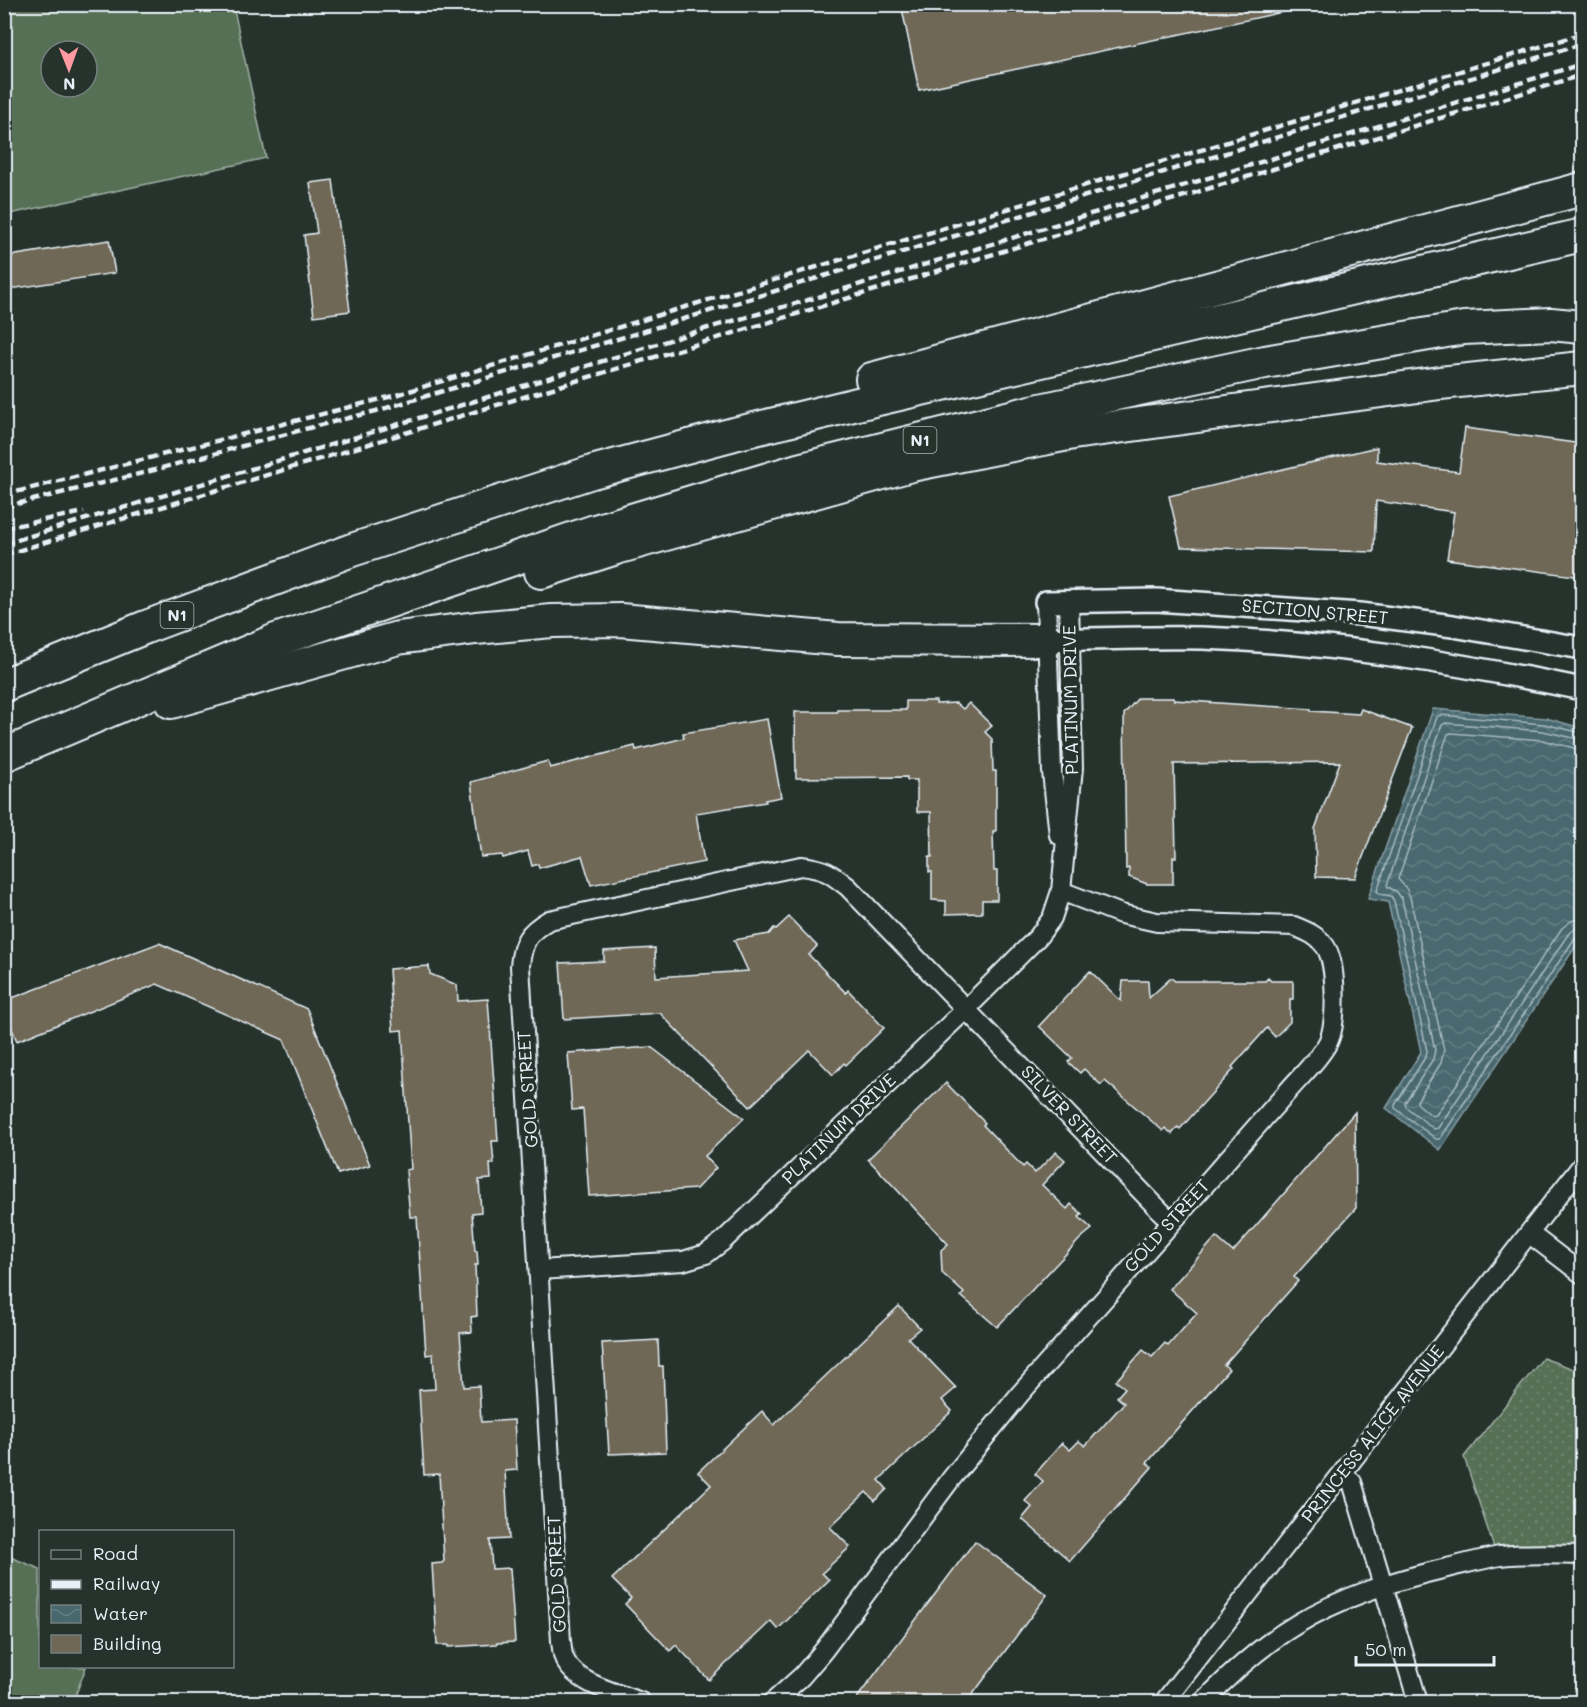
<svg xmlns="http://www.w3.org/2000/svg" width="1587" height="1707" viewBox="0 0 1587 1707" font-family="Mali,sans-serif">
  <style>
    .grass { fill: url(#grass-dots); stroke: #9fb0a6; stroke-width: 1.5 }
    .pitch { fill: #566f55; stroke: #9fb0a6; stroke-width: 1.5; fill-rule: evenodd }
    .water { fill: url(#water-waves); stroke: #889fa6; stroke-width: 1.5 }
    .lines { fill: none; stroke-linecap: round; stroke-linejoin: round }
    .shore { stroke: #a8bac1; stroke-width: 1.5 }
    .building { fill: #6f6857; stroke: #e8f1f8; stroke-width: 1.5 }
    .minor-casing { stroke: #e8f1f8; stroke-width: 22 }
    .tertiary-casing { stroke: #e8f1f8; stroke-width: 26 }
    .motorway-casing { stroke: #e8f1f8; stroke-width: 36 }
    .minor { stroke: #26332d; stroke-width: 18 }
    .tertiary { stroke: #26332d; stroke-width: 21 }
    .motorway { stroke: #26332d; stroke-width: 32 }
    .rail { stroke: #e8f1f8; stroke-width: 4.5; stroke-dasharray: 9 4.5; stroke-linecap: butt }
    .labels { text-anchor: middle; stroke-width: 6; stroke-linejoin: round; paint-order: stroke }
    .shield { fill: #26332d; stroke: #aeb8bb; stroke-width: 1.5 }
    .shield-label { font-size: 16px; font-weight: bold; fill: #e8f1f8 }
    .street-label { font-size: 18px; fill: #e8f1f8; stroke: #26332d }
  </style>
  <defs>
    <pattern id="grass-dots" width="8" height="8" patternUnits="userSpaceOnUse" patternTransform="scale(1.5)"><rect width="8" height="8" fill="#566f55"/><path d="M2 2h.1M6 6h.1" fill="none" stroke="#6e846e" stroke-width="1.8" stroke-linecap="round"/></pattern>
    <pattern id="water-waves" width="16" height="10" patternUnits="userSpaceOnUse" patternTransform="scale(1.5)"><rect width="16" height="10" fill="#48686f"/><path d="M0 5q4-4 8 0t8 0" fill="none" stroke="#627e84"/></pattern>
  </defs>
  <rect width="100%" height="100%" fill="#26332d"/>
  <filter id="ink" filterUnits="userSpaceOnUse"><feTurbulence type="fractalNoise" baseFrequency=".0167" numOctaves="2"/><feDisplacementMap in="SourceGraphic" scale="12" xChannelSelector="R" yChannelSelector="G"/><feConvolveMatrix kernelMatrix="1 2 1 2 8 2 1 2 1" color-interpolation-filters="sRGB"/></filter>
  <g filter="url(#ink)">
    <path class="grass" d="M1543,1358L1582,1372V1547L1494,1548L1464,1457Z"/>
    <g class="pitch">
      <path d="M4,5H233L266,158L5,215ZM51,51H87V87H51Z"/>
      <path d="M5,1555L40,1569V1666L86,1667L73,1702H5Z"/>
    </g>
    <path class="water" d="M1433,709L1546,718L1582,728V937L1440,1150L1386,1108L1421,1052L1388,902L1368,899Z"/>
    <g class="lines">
      <g class="shore">
        <path d="M1582,733L1544,724L1440,715L1437,717L1377,891L1379,894L1391,896L1394,901L1427,1051L1426,1056L1395,1105V1108L1436,1139H1440L1575,938L1578,935H1582"/>
        <path d="M1582,740L1543,731L1445,723L1442,725L1387,885L1388,887L1397,892L1402,899L1435,1050L1433,1059L1405,1103L1406,1107L1434,1129L1438,1128L1569,933L1575,929L1582,927"/>
        <path d="M1582,750L1542,740L1451,733L1448,734L1398,879L1406,888L1410,897L1444,1050L1441,1063L1417,1101L1418,1104L1432,1116L1436,1115L1562,928L1571,921L1582,918"/>
      </g>
    </g>
    <g class="building">
      <path d="M901,4H1287L1288,11L919,90Z"/>
      <path d="M333,180L350,311L314,316L304,235L317,233L310,183Z"/>
      <path d="M109,240L115,273L4,290V257Z"/>
      <path d="M1465,428L1582,444V577L1447,559L1454,512L1376,501L1374,552L1181,547L1169,496L1377,447V461L1459,472Z"/>
      <path d="M1138,698H1173L1174,700L1311,709V711L1359,714L1361,709L1412,728L1355,878L1316,877L1315,829L1340,762L1174,764L1176,857H1173V884H1147L1129,877V868L1126,869L1124,714Z"/>
      <path d="M906,701H936V704L956,703L963,709L969,703L992,726L985,732L992,739L993,771H996V831H993L994,871H997V900H982V913L946,914V901L932,900V872H929V857H932L931,812H917V780H907V777L796,778L795,712H837V710H906Z"/>
      <path d="M767,719L781,797L765,800L766,802L696,813L704,862L591,885L582,856L539,868L538,864L532,866L528,851L503,858L502,855L481,857L471,782L548,761L550,768L635,746L636,750L684,738L683,733Z"/>
      <path d="M789,917L817,946L809,955L846,993L848,990L884,1028L846,1065L844,1063L833,1075L809,1050L750,1107L660,1013L564,1019L560,963L604,961V951L655,948L656,977L748,971L734,940L769,934L774,928L776,929Z"/>
      <path d="M159,943L307,1009L370,1165L338,1174L284,1040L157,984L17,1041L4,1010V1001Z"/>
      <path d="M429,966L430,974L457,985L458,1001L488,999L498,1141H492L494,1164H490L491,1179L479,1180L481,1212L472,1213L475,1251H477L478,1265H475L477,1316L471,1317L472,1332L460,1333L464,1387L479,1386L481,1422L514,1420L517,1470L505,1471L509,1539L490,1540L492,1569L510,1568L515,1642L497,1643V1644L448,1647V1645H437L432,1564L442,1563L444,1561L439,1474L424,1475L419,1390L435,1389L433,1354L426,1355L417,1217H410L406,1170L411,1169L402,1030L393,1031L389,969Z"/>
      <path d="M1090,971L1121,1001L1123,981H1148L1149,998L1171,978L1175,981H1265L1268,978L1271,981H1293V999H1290V1022L1275,1037L1267,1028L1232,1067L1234,1069L1180,1129L1178,1127L1172,1134L1165,1128L1163,1131L1105,1081L1101,1085L1084,1069L1080,1073L1068,1062L1072,1058L1039,1026Z"/>
      <path d="M651,1047L744,1118L705,1156L716,1168L696,1189L589,1196L583,1109L572,1110L568,1053Z"/>
      <path d="M946,1083L985,1123L983,1125L1023,1167L1026,1164L1035,1173L1056,1152L1065,1160L1042,1185L1067,1209L1071,1204L1082,1214L1079,1217L1092,1229L1081,1238L997,1327L961,1296L964,1293L942,1273L941,1250L948,1244L868,1159Z"/>
      <path d="M1355,1112L1356,1208L1294,1277L1298,1281L1224,1365L1229,1369L1147,1463L1152,1467L1070,1561L1022,1519L1032,1507L1025,1501L1043,1481L1035,1474L1062,1443L1070,1450L1079,1441L1085,1446L1124,1403L1117,1397L1125,1388L1116,1381L1143,1350L1152,1357L1165,1343L1168,1346L1197,1313L1170,1289L1216,1237L1233,1252Z"/>
      <path d="M899,1306L920,1328L908,1338L956,1388L942,1400L952,1411L879,1480L887,1489L875,1501L866,1492L830,1527L850,1547L822,1573L829,1580L778,1629L771,1621L709,1680L676,1645L670,1651L625,1604L631,1598L612,1579L711,1485L698,1472L762,1411L774,1425Z"/>
      <path d="M658,1340L659,1366H663L666,1452L609,1454L602,1343Z"/>
      <path d="M975,1541L1047,1595L967,1702H854Z"/>
    </g>
    <g class="lines">
      <defs>
        <g id="minor">
          <path d="M1046,602L1052,772L1059,835"/>
          <path d="M1530,1234L1582,1274"/>
          <path d="M539,1270L683,1261L706,1254L723,1241L965,1010L1038,937L1052,918L1061,891L1073,768L1069,602"/>
          <path d="M1341,1475L1352,1482L1418,1702"/>
          <path d="M641,1702C617,1693 576,1684 565,1660C562,1655 562,1647 561,1641L520,966C522,942 528,932 549,920L801,866C825,869 829,872 848,887L1171,1222"/>
          <path d="M773,1702L802,1676L824,1650L951,1479L1020,1394L1288,1091C1299,1078 1323,1055 1329,1040C1337,1021 1337,962 1325,946C1317,935 1306,931 1294,926L1157,922L1121,914L1061,891"/>
          <path d="M1164,1702L1582,1165"/>
          <path d="M1203,1702C1231,1673 1262,1645 1297,1624C1343,1596 1395,1580 1447,1568C1464,1564 1482,1559 1500,1556C1527,1553 1556,1554 1582,1555"/>
        </g>
        <g id="tertiary">
          <path d="M1046,602L1156,600L1360,614L1453,626L1582,648"/>
          <path d="M1047,640C1099,639 1150,637 1202,638C1330,642 1457,663 1582,689"/>
        </g>
        <g id="motorway">
          <path d="M872,379L1582,189"/>
          <path d="M541,572L616,548L911,465L1073,433L1440,383L1582,368"/>
          <path d="M4,685L146,627L352,550L592,472L734,434L878,399L1582,235"/>
          <path d="M171,702L398,638L476,628L552,621L620,620L838,639L1047,640"/>
          <path d="M4,755L276,640L595,531L798,470L1031,412L1265,362L1464,328L1551,324L1582,327"/>
        </g>
      </defs>
      <use href="#minor" class="minor-casing"/>
      <use href="#tertiary" class="tertiary-casing"/>
      <use href="#motorway" class="motorway-casing"/>
      <use href="#minor" class="minor"/>
      <use href="#tertiary" class="tertiary"/>
      <use href="#motorway" class="motorway"/>
      <g class="rail">
        <path d="M4,495L393,396L1582,34"/>
        <path d="M4,507L147,472L305,429L376,411L651,329L1582,44"/>
        <path d="M4,528L84,512"/>
        <path d="M4,544L475,401L708,328L815,298L1582,64"/>
        <path d="M4,555L1582,75"/>
      </g>
    </g>
  </g>
  <g class="labels">
    <g class="shield">
      <rect x="903.5" y="427" width="33" height="26" rx="4.5"/>
      <rect x="160.5" y="602" width="33" height="26" rx="4.5"/>
    </g>
    <g class="shield-label">
      <text x="920" y="446">N1</text>
      <text x="177" y="621">N1</text>
    </g>
    <g class="street-label">
      <text transform="translate(1315 612) rotate(5)" y="6">SECTION STREET</text>
      <text transform="translate(1071 700) rotate(-91)" y="6">PLATINUM DRIVE</text>
      <text transform="translate(528 1089) rotate(-94)" y="6">GOLD STREET</text>
      <text transform="translate(1069 1115) rotate(46)" y="6">SILVER STREET</text>
      <text transform="translate(839 1129) rotate(-44)" y="6">PLATINUM DRIVE</text>
      <text transform="translate(1167 1226) rotate(-48)" y="6">GOLD STREET</text>
      <text transform="translate(1373 1434) rotate(-52)" y="6">PRINCESS ALICE AVENUE</text>
      <text transform="translate(557 1574) rotate(-93)" y="6">GOLD STREET</text>
    </g>
  </g>
  <rect width="1587" height="1707" fill="none" stroke="#26332d" stroke-width="24"/>
  <rect x="12" y="12" width="1563" height="1683" fill="none" stroke="#e8f1f8" stroke-width="2" filter="url(#ink)"/>
  <rect x="39" y="1530" width="195" height="138" fill="#26332d" stroke="#747f7e" stroke-width="1.5"/>
  <rect x="51" y="1550" width="30" height="9" fill="#26332d" stroke="#747f7e" stroke-width="1.5"/>
  <text x="93" y="1560" font-size="18" fill="#e8f1f8">Road</text>
  <rect x="51" y="1580" width="30" height="9" fill="#e8f1f8" stroke="#747f7e" stroke-width="1.5"/>
  <text x="93" y="1590" font-size="18" fill="#e8f1f8">Railway</text>
  <rect x="51" y="1605" width="30" height="18" fill="url(#water-waves)" stroke="#747f7e" stroke-width="1.5"/>
  <text x="93" y="1620" font-size="18" fill="#e8f1f8">Water</text>
  <rect x="51" y="1635" width="30" height="18" fill="#6f6857" stroke="#747f7e" stroke-width="1.5"/>
  <text x="93" y="1650" font-size="18" fill="#e8f1f8">Building</text>
  <g transform="translate(69 69) rotate(179)"><circle r="28" fill="#26332d" stroke="#747f7e" stroke-width="1.5"/>
  <path d="M0-4.5L10 22L0 15L-10 22Z" fill="#ff9aa2"/>
  <text y="-9" font-size="16" font-weight="bold" text-anchor="middle" fill="#e8f1f8">N</text>
  </g>
  <path d="M1356 1656v9h138v-9" fill="none" stroke="#e8f1f8" stroke-width="3"/>
  <text x="1365" y="1656" font-size="18" fill="#e8f1f8" stroke="#26332d" stroke-width="4.5" paint-order="stroke">50 m</text>
</svg>
